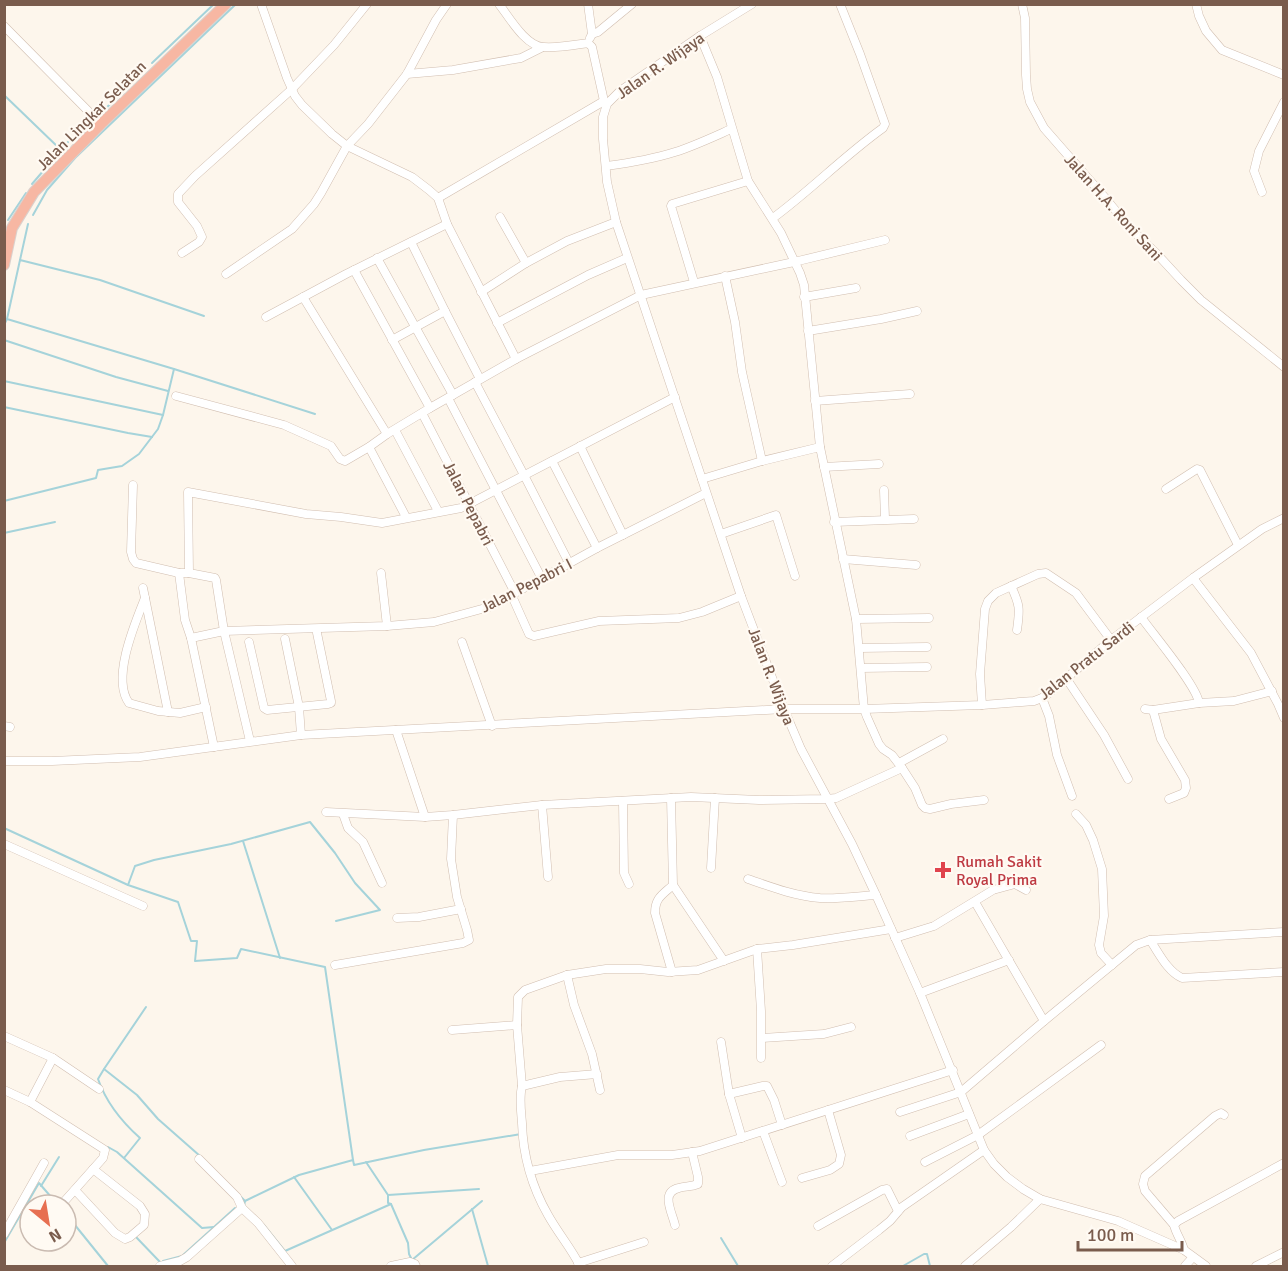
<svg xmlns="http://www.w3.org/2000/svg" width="1288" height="1271" viewBox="0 0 1288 1271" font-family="Signika,sans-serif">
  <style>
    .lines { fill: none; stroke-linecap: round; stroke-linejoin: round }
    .stream { stroke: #a5d3da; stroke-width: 2 }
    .minor-casing { stroke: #d1beb0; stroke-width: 9 }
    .highway-casing { stroke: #dad1cd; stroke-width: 12 }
    .minor { stroke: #fff; stroke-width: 8 }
    .highway { stroke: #f7b7a3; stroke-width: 10 }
    .health-dot { fill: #e0444e; stroke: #fffaf3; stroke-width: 2 }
    .labels { text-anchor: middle; stroke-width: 4.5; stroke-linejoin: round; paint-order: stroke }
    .street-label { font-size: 16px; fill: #7a5c4d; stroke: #fffaf3 }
    .health-label { font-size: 16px; fill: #be3a42; stroke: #fffaf3; text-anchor: start }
  </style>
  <rect width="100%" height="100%" fill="#fdf6ec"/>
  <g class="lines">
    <g class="stream">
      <path d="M152,63L214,4"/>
      <path d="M4,95L61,150"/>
      <path d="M100,114L144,71"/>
      <path d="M77,134L93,120"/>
      <path d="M32,184L68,142"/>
      <path d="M33,215L47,190L75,158L236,4"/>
      <path d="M8,220L26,193"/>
      <path d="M4,227L5,226"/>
      <path d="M20,260L28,224"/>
      <path d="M4,325L7,319"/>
      <path d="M4,340L116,377L168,391"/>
      <path d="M174,369L315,414"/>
      <path d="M4,381L163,415"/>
      <path d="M4,407L128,433L152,437"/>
      <path d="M4,501L96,478L98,470L122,466L139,454L158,429L163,415L174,369L7,319L20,260L100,280L204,316"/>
      <path d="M4,533L55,522"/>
      <path d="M4,828L128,885"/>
      <path d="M243,841L280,958"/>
      <path d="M336,921L380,910L355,883L335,853L310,822L231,844L154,860L135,866L128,885L178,902L191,941H197L195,961L237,958L241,949L325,967L353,1160"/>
      <path d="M146,1007L104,1069L137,1095L158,1119L200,1156"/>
      <path d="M104,1069L98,1079C106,1102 122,1122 140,1138L124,1158"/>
      <path d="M108,1147L117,1152L202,1228L214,1227"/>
      <path d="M366,1162L388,1195V1203L391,1204L408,1243L409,1254L412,1260"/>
      <path d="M294,1177L332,1230"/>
      <path d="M41,1186L59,1157"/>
      <path d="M388,1195L479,1189"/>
      <path d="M240,1196L245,1201L244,1206"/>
      <path d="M245,1201L299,1175L353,1160L354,1165L424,1150L521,1134"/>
      <path d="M472,1209L488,1266"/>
      <path d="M66,1214L108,1266"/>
      <path d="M263,1224L284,1250"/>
      <path d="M136,1237L160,1262"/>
      <path d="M721,1238L738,1266"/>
      <path d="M4,1243L39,1183L58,1205"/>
      <path d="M285,1251L391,1204"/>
      <path d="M412,1260L482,1201"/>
      <path d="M163,1261L182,1256L235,1208"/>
      <path d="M903,1266L924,1254H927L930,1266"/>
    </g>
    <defs>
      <g id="minor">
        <path d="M261,4L287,78L295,96L302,105L332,134L347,146L412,177L429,190L438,198L447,224L516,359"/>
        <path d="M499,4C509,17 526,47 544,47C558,48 574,45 588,43L592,47L604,101L606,103"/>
        <path d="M588,4L592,34L590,38"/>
        <path d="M752,4L700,36L620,91L607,104L603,117V139L607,182L616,222L741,596L784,709L801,749L852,844L876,895L920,993L984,1150L994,1164L1007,1177L1023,1189L1040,1199L1118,1221L1184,1250L1206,1266"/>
        <path d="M1022,4L1025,18L1026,75L1027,89L1030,102L1044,128L1107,200L1129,227L1157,254L1181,280L1201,300L1284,367"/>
        <path d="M1196,4L1199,16L1206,31L1222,50L1284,75"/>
        <path d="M4,26L101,124"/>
        <path d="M592,34L598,32L632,4"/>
        <path d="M700,36L717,77L748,181L781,233L800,273L804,285L820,447L856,619L864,709L867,717L879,744L883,749L892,755L902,768L915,788L922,805L925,808L930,809L951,804L984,800"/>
        <path d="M407,74L453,70L521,58L541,48"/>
        <path d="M606,166C629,163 653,159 675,152C694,146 713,137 731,129"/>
        <path d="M1262,192L1254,171L1259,151L1284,102"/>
        <path d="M438,198L604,101"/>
        <path d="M500,217L526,263"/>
        <path d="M773,218C811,190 844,156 883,128L885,124L860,54L840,4"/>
        <path d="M411,242L445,311L480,379"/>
        <path d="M182,253L199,242L202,237L197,226L178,202V194L195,176L291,90L334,45L367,4"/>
        <path d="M377,258L453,395"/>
        <path d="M354,270L430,408"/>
        <path d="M226,274L292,229L314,204L321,193L347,146L368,124L407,74L436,20L447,4"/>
        <path d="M725,276L735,322L742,372L762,461"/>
        <path d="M694,282L671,206L672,204L748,181"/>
        <path d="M481,292L526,263L567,241L616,222"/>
        <path d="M303,297L387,434"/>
        <path d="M804,297L856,288"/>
        <path d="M266,317L346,274L447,224"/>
        <path d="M497,323L588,275L627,258"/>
        <path d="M808,331L881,319L917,311"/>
        <path d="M392,340L445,311"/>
        <path d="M475,382L524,475L569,563"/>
        <path d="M176,396L284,425L331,446L340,459L345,461L369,447L387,434L430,408L516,359L641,295L794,262L885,240"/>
        <path d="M448,398L542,579"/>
        <path d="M815,401L910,394"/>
        <path d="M422,413L515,593"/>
        <path d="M395,430L438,511"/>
        <path d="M580,446L623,535"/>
        <path d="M369,447L406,517"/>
        <path d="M552,461L597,548"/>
        <path d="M824,467L879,464"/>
        <path d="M702,479L762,461L820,447"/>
        <path d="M133,485L131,552L133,559L136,563L179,573H189L215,578L216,580L224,631L250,741"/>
        <path d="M1166,489L1197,469L1200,470L1238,545"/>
        <path d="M884,490L885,519"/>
        <path d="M834,522L914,519"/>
        <path d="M721,534L776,515L795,576"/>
        <path d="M843,559L916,565"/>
        <path d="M179,573L185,620L191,638L214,747"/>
        <path d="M189,573L188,492L306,514L341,517L382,523L461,508L469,504L675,397"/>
        <path d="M381,573L387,626"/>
        <path d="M1193,578L1251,653L1278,704L1284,718"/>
        <path d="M1011,586C1020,605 1020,609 1017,630"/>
        <path d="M143,588L168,712"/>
        <path d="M512,596L529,634L534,636L599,621L679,618L702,612L741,596"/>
        <path d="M145,598C135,623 111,679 129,703L158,711L180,713L206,707"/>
        <path d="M1141,617C1153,634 1197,686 1199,703"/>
        <path d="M856,619L929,618"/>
        <path d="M191,638L224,631L387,626L434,622L489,607L512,596L515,593L597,548L706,493"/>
        <path d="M285,639L299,707L301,735"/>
        <path d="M249,642L264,708L267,710L328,704L331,703V701L317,633"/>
        <path d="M462,642L492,726"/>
        <path d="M860,648L927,647"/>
        <path d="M861,668L927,667"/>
        <path d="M1066,678L1104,735L1128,779"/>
        <path d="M1042,698L1049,716L1057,755L1072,796"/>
        <path d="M982,705L980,674L985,609L988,601L996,593L1038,574L1046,573L1076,593L1111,640"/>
        <path d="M1145,709L1153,710L1199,703L1234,701L1272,691"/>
        <path d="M1153,710L1161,739L1185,780L1186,788L1184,793L1169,799"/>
        <path d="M4,726L10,727"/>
        <path d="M396,730L425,817"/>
        <path d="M4,761H52L140,757L301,735L784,709H864L982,705L1034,701L1042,698L1048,694L1111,640L1193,578L1262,529L1284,518"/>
        <path d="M899,763L943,739"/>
        <path d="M671,798L673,885L724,961"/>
        <path d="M623,801L624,873L629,884"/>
        <path d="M542,805L548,877"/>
        <path d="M326,812L425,817L453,815L542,805L691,797L759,800L827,799L836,798L902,768"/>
        <path d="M343,814L348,828L363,842L382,883"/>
        <path d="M1076,814L1086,825L1093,840L1102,869L1104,916L1099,945L1101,953L1112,965"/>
        <path d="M4,844L143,906"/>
        <path d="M711,868L715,798"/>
        <path d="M748,879C771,887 795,896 820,898C839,899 858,896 876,895"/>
        <path d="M975,902L1044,1021"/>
        <path d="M397,918L419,917L461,909"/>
        <path d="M895,938L934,926L993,890L1015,884L1026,890"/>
        <path d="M1150,940C1159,953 1167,971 1182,978L1284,972"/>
        <path d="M757,949L761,1011V1058"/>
        <path d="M335,965L463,943L469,940L467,930L457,897L451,859L453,815"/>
        <path d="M672,972L655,913C655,898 662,895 673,885"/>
        <path d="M567,975L574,1005L592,1054L600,1090"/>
        <path d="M920,993L1009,960"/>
        <path d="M452,1030L517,1025"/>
        <path d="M4,1036L53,1058L99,1089"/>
        <path d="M762,1038L824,1034L851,1027"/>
        <path d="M721,1042L729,1094L742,1138"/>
        <path d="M522,1086L560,1077L597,1074"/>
        <path d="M4,1090L30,1102L105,1150L103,1158L62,1204"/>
        <path d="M729,1094L763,1086H767L774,1100L782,1125"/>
        <path d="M30,1102L53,1058"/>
        <path d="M900,1112L961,1092L1044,1021L1136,945L1150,940L1284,932"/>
        <path d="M763,1131L782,1182"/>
        <path d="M910,1136L969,1114"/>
        <path d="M925,1162L978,1135L1101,1045"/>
        <path d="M530,1171L618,1155H672L700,1151L953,1070"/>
        <path d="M802,1178L830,1170L839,1164L841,1155L828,1110"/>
        <path d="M75,1190L115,1233L125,1239L130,1237L144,1225L145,1214L140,1206L93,1169"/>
        <path d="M242,1208L258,1223L292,1266"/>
        <path d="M675,1225C672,1212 660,1192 679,1188C685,1186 691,1187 698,1184V1177L692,1152"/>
        <path d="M1174,1225L1145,1191L1143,1184L1145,1176L1215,1116L1221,1113L1224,1115"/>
        <path d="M818,1226L882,1190L887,1189L898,1211"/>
        <path d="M4,1234L44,1163"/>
        <path d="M1184,1250C1182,1241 1176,1234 1174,1225L1178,1221L1284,1163"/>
        <path d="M578,1263L644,1242"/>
        <path d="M160,1266L180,1261L187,1257L242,1208L237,1197L199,1159"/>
        <path d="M391,1266L410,1262L415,1264L416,1266"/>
        <path d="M580,1266C571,1248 558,1233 548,1215C532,1187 523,1155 522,1123C521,1110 519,1098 522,1086L517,1025L518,997L525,990L567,975L606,969H640L668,972L698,970L757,949L793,945L891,929"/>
        <path d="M832,1266L879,1230L890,1221L902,1207L984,1150"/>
        <path d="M965,1266L1011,1227L1040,1199"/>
        <path d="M1185,1266L1193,1257"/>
        <path d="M1256,1266L1284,1252"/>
      </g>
      <path id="highway" d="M4,265L12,228L34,192L101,124L226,4"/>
    </defs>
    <use href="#minor" class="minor-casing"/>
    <use href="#highway" class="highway-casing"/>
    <use href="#minor" class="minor"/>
    <use href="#highway" class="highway"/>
  </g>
  <path class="health-dot" d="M940 861h6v6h6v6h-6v6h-6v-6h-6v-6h6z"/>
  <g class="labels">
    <g class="street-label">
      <text transform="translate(660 65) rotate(-35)" y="6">Jalan R. Wijaya</text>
      <text transform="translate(91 115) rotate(-45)" y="6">Jalan Lingkar Selatan</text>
      <text transform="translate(1114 207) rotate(48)" y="6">Jalan H.A. Roni Sani</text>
      <text transform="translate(469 503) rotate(63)" y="6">Jalan Pepabri</text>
      <text transform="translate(526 585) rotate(-27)" y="6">Jalan Pepabri I</text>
      <text transform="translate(1086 660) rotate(-38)" y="6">Jalan Pratu Sardi</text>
      <text transform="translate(772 676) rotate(69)" y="6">Jalan R. Wijaya</text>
    </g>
    <g class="health-label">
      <text x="956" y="867">Rumah Sakit<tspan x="956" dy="18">Royal Prima</tspan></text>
    </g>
  </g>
  <rect width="1288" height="1271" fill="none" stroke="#7a5c4d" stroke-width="12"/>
  <g transform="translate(48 1223) rotate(150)"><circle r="28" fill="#fffaf3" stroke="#cabbb1" stroke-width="1.5"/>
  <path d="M0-4.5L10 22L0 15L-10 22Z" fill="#e76f51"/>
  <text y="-9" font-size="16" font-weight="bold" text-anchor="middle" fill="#7a5c4d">N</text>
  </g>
  <path d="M1078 1241v9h104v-9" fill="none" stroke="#7a5c4d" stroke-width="3"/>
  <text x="1087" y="1241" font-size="18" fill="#7a5c4d" stroke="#fffaf3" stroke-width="4.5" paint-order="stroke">100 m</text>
</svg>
